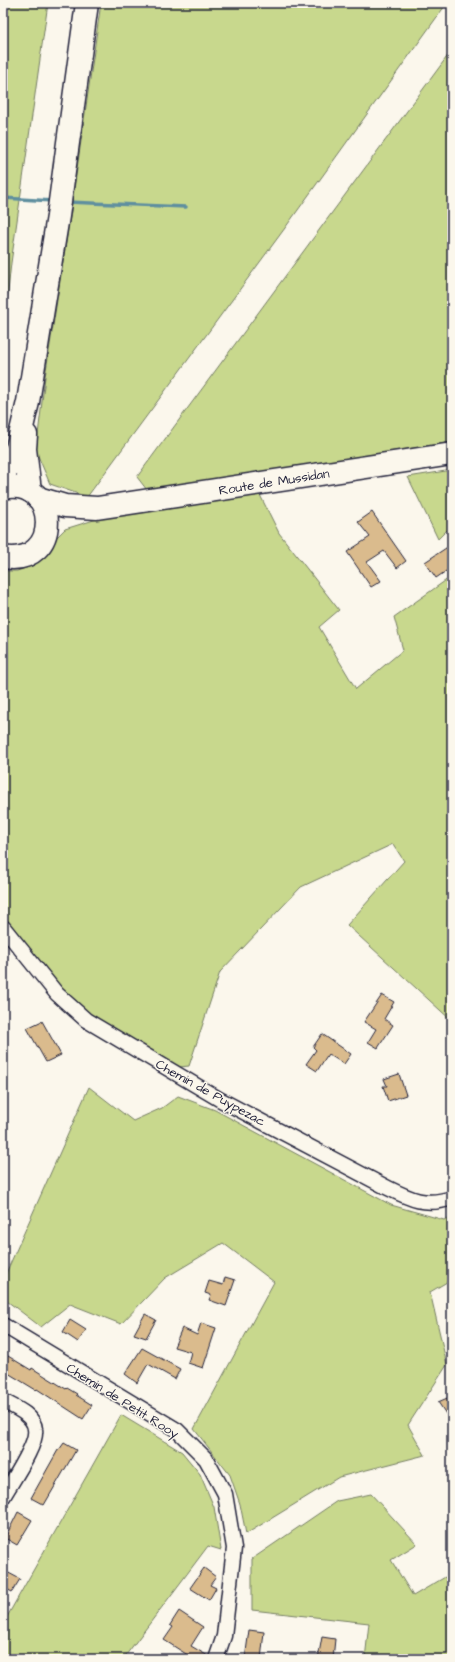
<svg xmlns="http://www.w3.org/2000/svg" width="455" height="1662" viewBox="0 0 455 1662" font-family="'Architects Daughter',sans-serif">
  <style>
    .green { fill: #c8d88d; stroke: #757d64 }
    .lines { fill: none; stroke-linecap: round; stroke-linejoin: round }
    .stream { stroke: #5f8f9f; stroke-width: 3.5 }
    .building { fill: #dabb8d; stroke: #22223b }
    .street-casing { stroke: #22223b; stroke-width: 17 }
    .primary-casing { stroke: #22223b; stroke-width: 25 }
    .street { stroke: #fbf7ec; stroke-width: 14 }
    .primary { stroke: #fbf7ec; stroke-width: 22 }
    .labels { text-anchor: middle; stroke-width: 3; stroke-linejoin: round; paint-order: stroke }
    .street-label { font-size: 13px; fill: #22223b; stroke: #fbf7ec }
  </style>
  <rect width="100%" height="100%" fill="#fbf7ec"/>
  <filter id="ink" filterUnits="userSpaceOnUse"><feTurbulence type="fractalNoise" baseFrequency=".025" numOctaves="2"/><feDisplacementMap in="SourceGraphic" scale="8" xChannelSelector="R" yChannelSelector="G"/><feConvolveMatrix kernelMatrix="1 2 1 2 8 2 1 2 1" color-interpolation-filters="sRGB"/></filter>
  <g filter="url(#ink)">
    <g class="green">
      <path d="M7,3H48L11,263L3,339V19Z"/>
      <path d="M101,3H447L285,228L87,497L50,484L36,451L45,377L70,217Z"/>
      <path d="M452,50V442L147,490L137,477Z"/>
      <path d="M452,470V538L447,530L438,539L408,477Z"/>
      <path d="M260,495L279,533L339,610L319,627L356,689L403,650L394,617L452,576V1021L347,925L404,861L393,844L301,887L220,972L189,1066L180,1067L100,1022L62,990L3,916V571H17L35,565L52,542L65,529L110,515Z"/>
      <path d="M89,1087L133,1121L162,1108L178,1096L215,1110L391,1205L444,1220L452,1217V1279L430,1292L447,1365L408,1425L425,1455L339,1477L246,1534L240,1504L230,1475L194,1429L274,1282L223,1243L165,1278L121,1324L70,1304L41,1327L3,1298V1280Z"/>
      <path d="M121,1415L182,1452L200,1474L214,1507L221,1550L208,1546L123,1659H3V1624Z"/>
      <path d="M371,1494L417,1544L391,1560L413,1596L452,1573V1659H365L369,1623L252,1610V1559L337,1501Z"/>
    </g>
    <g class="lines">
      <g class="stream">
        <path d="M3,198L53,201"/>
        <path d="M67,202L186,207"/>
      </g>
    </g>
    <g class="building">
      <path d="M372,512L406,561L397,568L384,551L367,562L381,581L371,587L347,552L370,537L358,522Z"/>
      <path d="M449,546L452,551V567L436,578L425,562Z"/>
      <path d="M382,995L394,1002L384,1019L393,1025L378,1048L368,1042L376,1029L364,1022Z"/>
      <path d="M42,1021L61,1055L46,1062L27,1028Z"/>
      <path d="M322,1034L351,1054L344,1064L328,1054L317,1071L306,1064L316,1050L313,1047Z"/>
      <path d="M399,1074L406,1095L388,1101L383,1086H387L384,1079Z"/>
      <path d="M225,1277L235,1280L226,1306L209,1300L211,1295L205,1293L209,1281L223,1285Z"/>
      <path d="M145,1314L156,1320L146,1338L134,1334Z"/>
      <path d="M70,1320L86,1330L78,1342L63,1332Z"/>
      <path d="M201,1323L216,1328L203,1368L188,1363L191,1352L174,1347L182,1328L197,1335Z"/>
      <path d="M142,1348L180,1369L175,1379L148,1364L137,1383L125,1374Z"/>
      <path d="M3,1353L31,1370L32,1368L66,1389L67,1388L77,1394L76,1395L92,1405L83,1419L37,1389L36,1390L3,1370Z"/>
      <path d="M452,1396V1423L438,1402Z"/>
      <path d="M64,1443L76,1450L44,1505L31,1498L58,1450H59Z"/>
      <path d="M18,1512L32,1520L17,1545L5,1538Z"/>
      <path d="M204,1568L216,1577L210,1585L216,1588L209,1600L190,1588Z"/>
      <path d="M3,1570L20,1579L12,1592L3,1587Z"/>
      <path d="M179,1611L203,1627L191,1646L208,1656V1659H194L164,1640L173,1627L170,1625Z"/>
      <path d="M249,1630L264,1632L261,1659H245Z"/>
      <path d="M322,1637L335,1639L333,1659H318Z"/>
    </g>
    <g class="lines">
      <defs>
        <g id="street">
          <path d="M3,927L57,994L86,1020L219,1099L386,1187C410,1199 425,1207 452,1198"/>
          <path d="M3,1325L177,1430L206,1459L225,1494L234,1548L224,1636L216,1659"/>
          <path d="M3,1401C14,1407 34,1415 35,1429C38,1445 11,1482 3,1497"/>
        </g>
        <g id="primary">
          <path d="M26,435L25,449L30,491"/>
          <path d="M3,478L17,448L28,402L58,216L87,3"/>
          <path d="M3,488C60,475 63,568 3,557"/>
          <path d="M38,498L65,506L97,508L452,454"/>
        </g>
      </defs>
      <use href="#street" class="street-casing"/>
      <use href="#primary" class="primary-casing"/>
      <use href="#street" class="street"/>
      <use href="#primary" class="primary"/>
    </g>
  </g>
  <g class="labels">
    <g class="street-label">
      <text transform="translate(274 481) rotate(-9)" y="5">Route de Mussidan</text>
      <text transform="translate(211 1092) rotate(29)" y="5">Chemin de Puypezac</text>
      <text transform="translate(123 1400) rotate(32)" y="5">Chemin de Petit Rooy</text>
    </g>
  </g>
  <rect width="455" height="1662" fill="none" stroke="#fbf7ec" stroke-width="16"/>
  <rect x="8" y="8" width="439" height="1646" fill="none" stroke="#22223b" stroke-width="1.5" filter="url(#ink)"/>
</svg>
